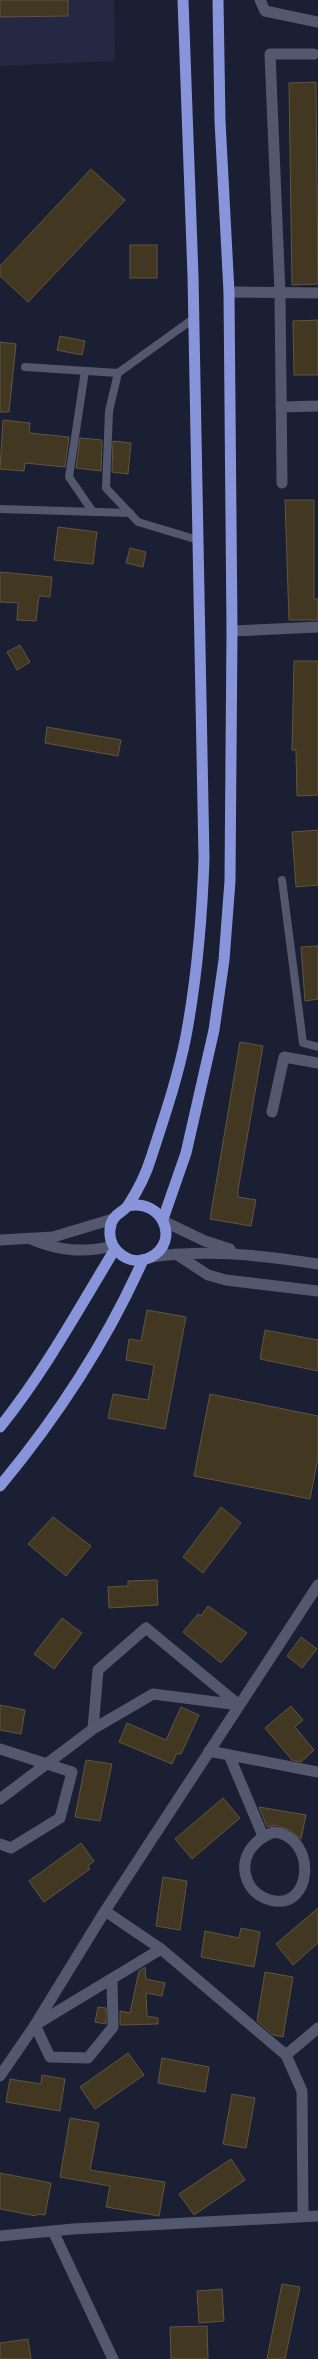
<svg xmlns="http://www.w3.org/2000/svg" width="318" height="2359" viewBox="0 0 318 2359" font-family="Ubuntu,sans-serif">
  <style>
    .built { fill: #242842 }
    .building { fill: #423721; stroke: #61553e }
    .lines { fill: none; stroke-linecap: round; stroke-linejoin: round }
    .service { stroke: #53586f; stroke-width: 8 }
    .minor { stroke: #53586f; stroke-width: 11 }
    .tertiary { stroke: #53586f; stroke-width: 11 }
    .trunk { stroke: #8895db; stroke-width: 11 }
  </style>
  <rect width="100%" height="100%" fill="#1b1f33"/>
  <path class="built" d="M0,0H114L115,61L0,66Z"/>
  <g class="building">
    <path d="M0,0H68V16L0,17Z"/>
    <path d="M316,82L318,284L292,285L289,83Z"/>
    <path d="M91,169L125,200L28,302L0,276V266Z"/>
    <rect x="130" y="245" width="27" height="33"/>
    <path d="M318,320V375H294L293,321Z"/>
    <path d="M60,336L85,341L82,355L57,350Z"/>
    <path d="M0,342L16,344L9,412H0Z"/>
    <path d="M3,420L30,423L29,433L69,437L65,467L25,463L24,471L0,469Z"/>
    <path d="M80,438L102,440L101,471L76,468Z"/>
    <path d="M113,441L131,443L128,474L112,472Z"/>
    <path d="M285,500H314V599H318V620H289Z"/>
    <path d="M58,527L97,532L93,564L54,560Z"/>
    <path d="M130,548L146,552L143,567L126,563Z"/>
    <path d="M0,572L52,577L50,597L39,596L36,621L17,620L18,603L0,602Z"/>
    <path d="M20,645L30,662L17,670L7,652Z"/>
    <path d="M294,661H318V795L297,796L296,750H292Z"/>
    <path d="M47,727L121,740L118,756L45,743Z"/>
    <path d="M318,830V885L296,887L292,832Z"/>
    <path d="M318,946V999L305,1001L301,947Z"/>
    <path d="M240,1042L263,1046L238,1190V1197L256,1200L251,1226L210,1219Z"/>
    <path d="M147,1310L186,1317L165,1429L108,1418L113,1394L148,1400L154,1365L126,1360L129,1339L141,1341Z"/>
    <path d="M265,1330L318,1340V1371L260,1359Z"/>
    <path d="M210,1394L318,1416V1458L310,1499L194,1476Z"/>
    <path d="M221,1507L241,1523L203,1573L183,1557Z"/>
    <path d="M53,1517L91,1546L66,1576L28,1544Z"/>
    <path d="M157,1580L158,1605L109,1608L108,1587L128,1586V1581Z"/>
    <path d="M208,1606L247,1633L221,1663L183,1632L198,1614L201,1616Z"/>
    <path d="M62,1618L82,1633L54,1669L34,1654Z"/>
    <path d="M301,1637L317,1649L302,1668L287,1656Z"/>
    <path d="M0,1705L25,1710L21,1734L0,1730Z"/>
    <path d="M291,1706L303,1720L295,1727L314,1750L301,1762L292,1760L265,1728Z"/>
    <path d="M181,1707L199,1715L181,1754L177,1753L172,1764L119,1742L127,1723L166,1740Z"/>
    <path d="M86,1760L112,1764L100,1821L75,1817Z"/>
    <path d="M223,1798L240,1818L192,1859L175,1839Z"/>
    <path d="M259,1807L306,1815L301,1839L290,1830L276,1825L267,1827Z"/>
    <path d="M81,1843L94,1861L88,1866L90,1869L44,1902L29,1881Z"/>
    <path d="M163,1877L187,1881L180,1930L156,1926Z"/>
    <path d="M318,1908V1943L293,1965L276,1944Z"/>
    <path d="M241,1928L260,1932L254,1967L201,1957L205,1931L239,1938Z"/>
    <path d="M145,1967L146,1979L165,1983L162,1996L146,1993L147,2016L158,2018V2024L120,2025V2011L130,2013L139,1971Z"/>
    <path d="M265,1972L293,1977L283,2037L273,2035L257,2021Z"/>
    <path d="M98,2007L106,2008V2024L95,2022Z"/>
    <path d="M128,2053L144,2075L95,2109L80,2087Z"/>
    <path d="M162,2058L209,2067L205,2092L158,2083Z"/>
    <path d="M42,2075L65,2079L60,2111L6,2102L10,2079L41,2084Z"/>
    <path d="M232,2094L255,2098L246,2148L223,2144Z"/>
    <path d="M70,2118L99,2123L90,2170L165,2182L159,2216L106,2207L110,2186L60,2177Z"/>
    <path d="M231,2159L245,2180L194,2215L179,2194Z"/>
    <path d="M0,2173L51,2183L45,2215L37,2214L36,2216L0,2209Z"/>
    <path d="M282,2284L300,2287L285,2359H267Z"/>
    <path d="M222,2289L224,2321L199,2323L197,2291Z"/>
    <path d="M207,2326L208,2359H171L170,2327Z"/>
    <path d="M28,2339L31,2359H0V2343Z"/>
  </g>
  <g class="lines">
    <g class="service">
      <path d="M193,319L118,373L109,411L106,488L138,522L198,540"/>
      <path d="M25,367L118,373"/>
      <path d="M85,371L69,477L93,512"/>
      <path d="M0,509L130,513"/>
      <path d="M282,880L303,1043L318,1047"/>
    </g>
    <g class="minor">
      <path d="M260,0L265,11L318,22"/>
      <path d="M229,292L318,293"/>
      <path d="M281,407L318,406"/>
      <path d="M282,483L280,293L270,54H314"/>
      <path d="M232,631L318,627"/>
      <path d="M272,1112L284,1057L318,1063"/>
      <path d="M0,1240L53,1237L113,1219"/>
      <path d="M33,1240C60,1251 84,1253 113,1246"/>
      <path d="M176,1254L208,1275L226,1280L318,1291"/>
      <path d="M0,1749L72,1772L60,1818L11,1848L0,1844"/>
      <path d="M209,1751L318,1772"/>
      <path d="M229,1755L263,1836"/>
      <path d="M0,1799L93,1729L153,1694L239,1705L146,1628L98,1670L93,1729"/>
      <path d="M274,1832C318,1837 313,1912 270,1900C262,1898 253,1892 249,1884C237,1860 252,1840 274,1832Z"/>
      <path d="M105,1911L161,1949L286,2055L302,2091L303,2216"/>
      <path d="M112,1979L113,2027L88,2058L50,2057L35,2025L161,1949"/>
      <path d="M286,2055L318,2028"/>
      <path d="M0,2076L35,2025L105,1911L318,1585"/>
      <path d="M53,2231L113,2359"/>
      <path d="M0,2236L73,2229L318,2216"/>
    </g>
    <g class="tertiary">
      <path d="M163,1221L205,1241L230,1249"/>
      <path d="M151,1257C209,1249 260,1255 318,1264"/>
    </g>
    <g class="trunk">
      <path d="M128,1206C162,1198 181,1241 151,1257C131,1268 108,1251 110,1230C111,1213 123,1214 129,1204C138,1190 146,1174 151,1158C164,1118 178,1077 186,1036C197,977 202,919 204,859L193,276L183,0"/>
      <path d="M163,1219L186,1153L214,1030L224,960L230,881L232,631L229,292L220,121L218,0"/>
      <path d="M0,1427C45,1371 78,1310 115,1249"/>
      <path d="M0,1486C58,1416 106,1343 143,1260"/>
    </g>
  </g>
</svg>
